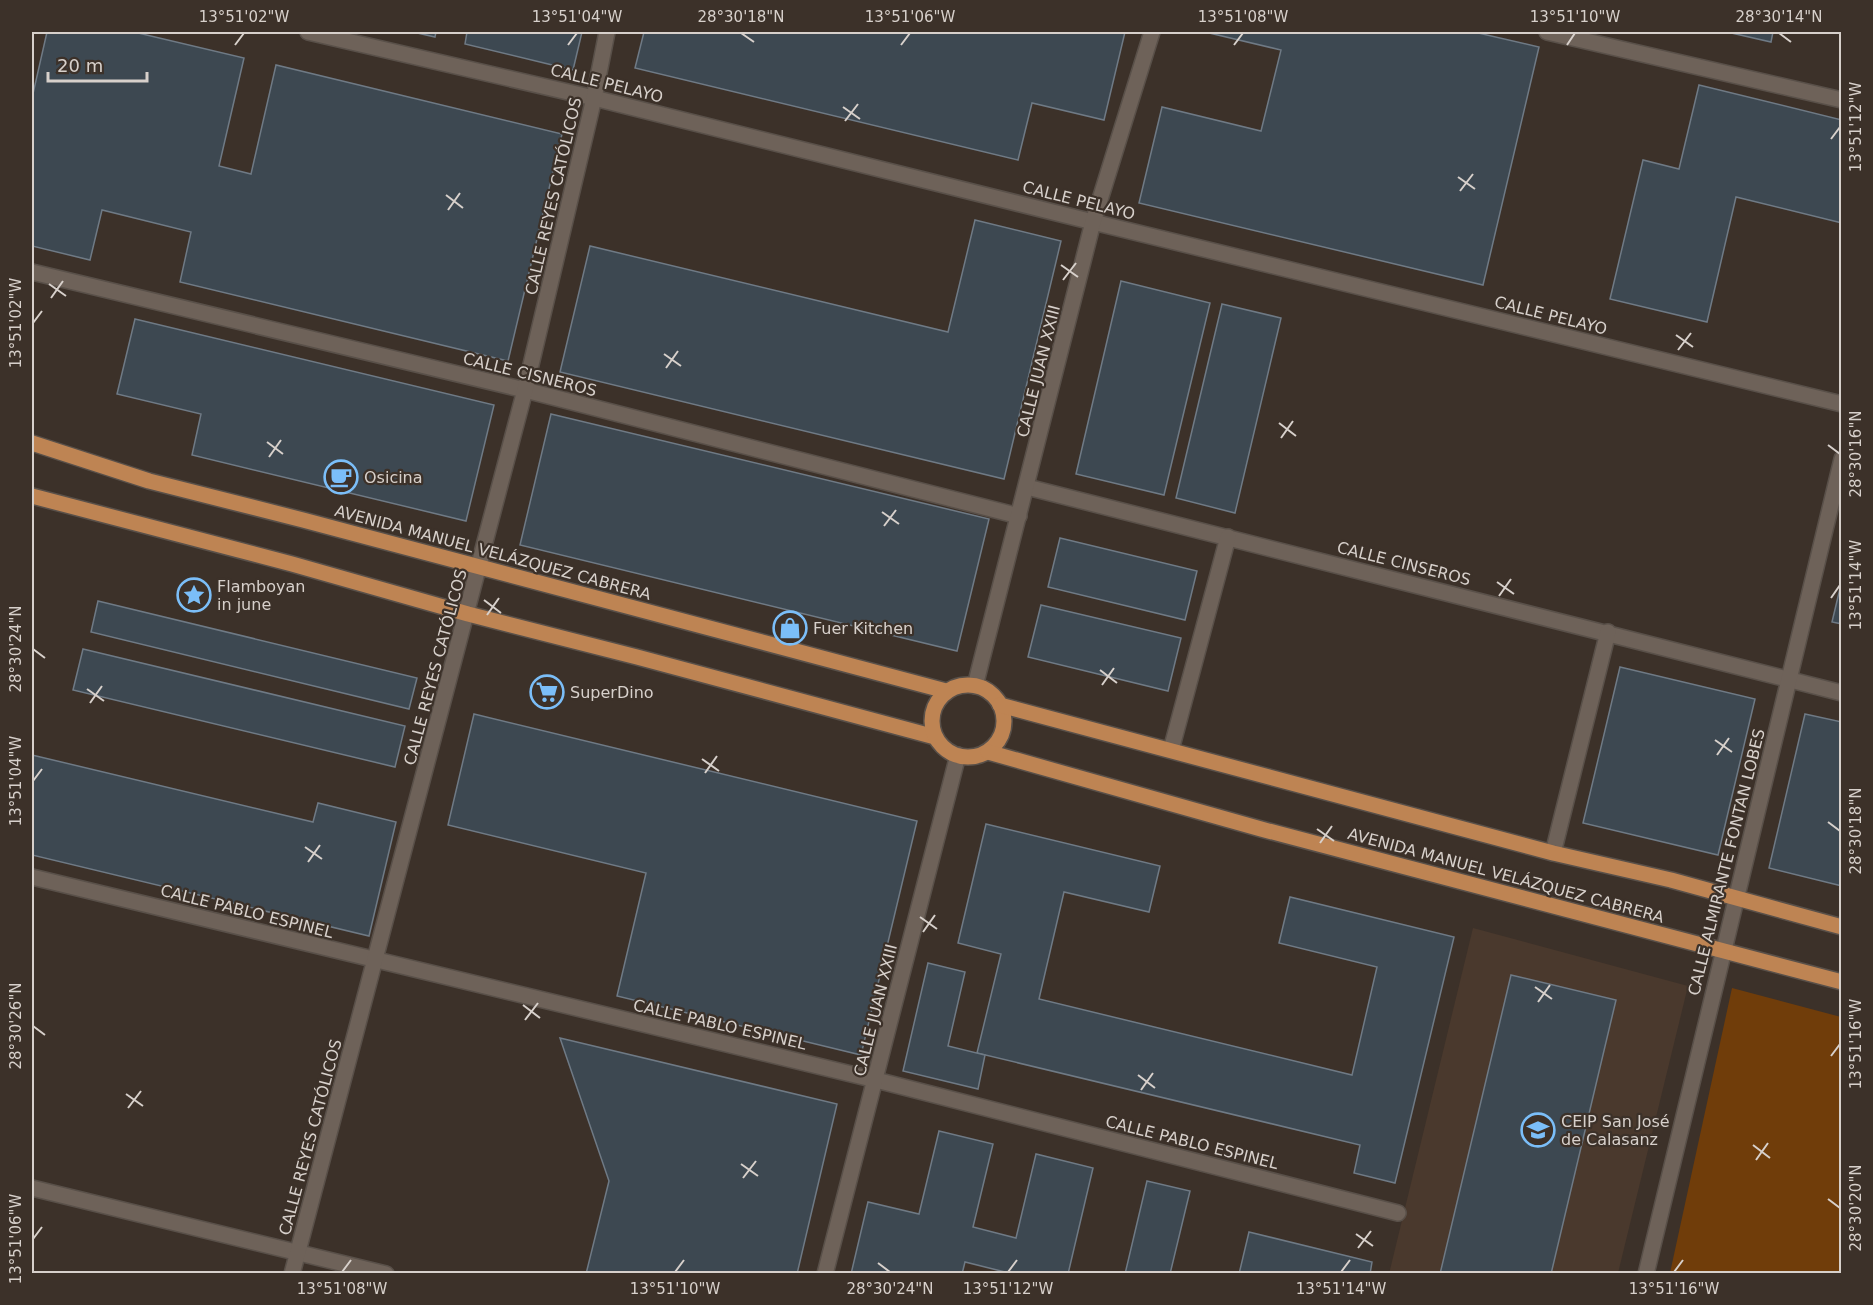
<svg xmlns="http://www.w3.org/2000/svg" width="1873" height="1305" viewBox="0 0 1873 1305" font-family="'DejaVu Sans',sans-serif">
  <style>
    .built { fill: #4a392d }
    .green { fill: #703d0a }
    .building { fill: #3d4851; stroke: #6f7a85; stroke-width: 1.5 }
    .lines { fill: none; stroke-linecap: round; stroke-linejoin: round }
    .minor-casing { stroke: #595049; stroke-width: 18 }
    .primary-casing { stroke: #595049; stroke-width: 18 }
    .minor { stroke: #6e6259; stroke-width: 15 }
    .primary { stroke: #be8453; stroke-width: 15 }
    .ticks { fill: none; stroke: #d7d0cb; stroke-width: 2 }
    .labels { text-anchor: middle; stroke-width: 4.5; stroke-linejoin: round; paint-order: stroke }
    .street-label { font-size: 16px; fill: #d7d0cb; stroke: #3c3129 }
    .poi-label { font-size: 16px; fill: #d7d0cb; stroke: #3c3129; text-anchor: start }
    .neatline { fill: none; stroke: #d7d0cb; stroke-width: 2 }
    .ticks-label { font-size: 15px; text-anchor: middle; fill: #d7d0cb }
  </style>
  <rect width="100%" height="100%" fill="#3c3129"/>
  <path class="built" d="M1473,928L1688,986L1618,1273L1389,1274Z"/>
  <path class="green" d="M1732,988L1841,1017V1273H1670Z"/>
  <g class="building">
    <path d="M47,32H134L244,58L219,166L251,174L276,65L562,134L508,361L180,282L191,232L102,210L90,260L32,246V98Z"/>
    <path d="M413,32H436L435,37Z"/>
    <path d="M467,32H582L573,70L465,44Z"/>
    <path d="M644,32H1125L1104,120L1032,103L1018,160L635,68Z"/>
    <path d="M1205,32H1474L1539,47L1483,285L1139,203L1162,107L1261,131L1281,50Z"/>
    <path d="M1727,32H1773L1771,42Z"/>
    <path d="M1699,85L1842,120V223L1736,197L1707,322L1610,299L1643,160L1679,169Z"/>
    <path d="M975,220L1061,241L1004,479L560,372L590,246L948,332Z"/>
    <path d="M1121,281L1210,303L1164,495L1076,474Z"/>
    <path d="M1222,304L1281,318L1235,513L1176,498Z"/>
    <path d="M135,319L494,405L466,521L192,455L201,414L117,394Z"/>
    <path d="M551,414L989,519L957,651L520,545Z"/>
    <path d="M1060,538L1197,571L1185,620L1048,587Z"/>
    <path d="M1842,580V624L1832,622Z"/>
    <path d="M98,601L417,678L409,709L91,632Z"/>
    <path d="M1041,605L1181,638L1168,691L1028,657Z"/>
    <path d="M83,649L405,726L395,767L73,690Z"/>
    <path d="M1620,667L1755,699L1718,855L1583,823Z"/>
    <path d="M474,714L917,821L861,1055L617,996L646,873L448,825Z"/>
    <path d="M1805,714L1842,722V886L1769,868Z"/>
    <path d="M32,755L313,822L318,803L396,822L369,936L32,855Z"/>
    <path d="M986,824L1160,866L1149,912L1064,892L1039,999L1352,1075L1377,967L1279,943L1290,897L1454,937L1395,1183L1354,1173L1360,1145L977,1053L1001,954L958,943Z"/>
    <path d="M928,963L965,972L948,1046L985,1055L978,1089L903,1071Z"/>
    <path d="M1511,975L1616,1000L1551,1274H1440Z"/>
    <path d="M560,1038L837,1104L797,1274H586L609,1181Z"/>
    <path d="M939,1131L993,1144L973,1227L1016,1238L1036,1154L1093,1168L1068,1274H1013L965,1262L962,1274H851L868,1202L919,1214Z"/>
    <path d="M1147,1181L1190,1191L1170,1274H1125Z"/>
    <path d="M1249,1232L1372,1262L1370,1274H1239Z"/>
  </g>
  <g class="lines">
    <defs>
      <g id="minor">
        <path d="M308,32L594,98L1093,222L1842,404"/>
        <path d="M1547,32L1842,100"/>
        <path d="M32,272L525,390L1019,516"/>
        <path d="M1027,487L1842,693"/>
        <path d="M975,686L1093,222L1152,32"/>
        <path d="M1171,750L1228,537"/>
        <path d="M1553,853L1608,632"/>
        <path d="M32,877L876,1080L1398,1213"/>
        <path d="M32,1188L386,1274"/>
        <path d="M292,1274L525,390L594,98L607,32"/>
        <path d="M825,1274L958,755"/>
        <path d="M1646,1274L1842,459"/>
      </g>
      <g id="primary">
        <path d="M32,443L149,481L303,520L946,691"/>
        <path d="M32,496L292,564L468,614L637,657L935,737"/>
        <circle cx="968" cy="721" r="36"/>
        <path d="M1000,705L1553,853L1671,880L1842,927"/>
        <path d="M988,752L1261,829L1842,982"/>
      </g>
    </defs>
    <use href="#minor" class="minor-casing"/>
    <use href="#primary" class="primary-casing"/>
    <use href="#minor" class="minor"/>
    <use href="#primary" class="primary"/>
  </g>
  <path class="ticks" d="M741,33L754,42M1779,33L1791,42M235,45L244,33M568,45L577,33M901,45L910,33M1234,45L1243,33M1567,45L1575,33M843,107L860,119M845,121L858,104M1831,139L1840,127M1458,177L1475,189M1460,191L1473,174M446,195L463,208M448,210L460,193M1061,265L1078,277M1063,280L1076,263M49,284L66,296M51,298L63,281M33,323L42,311M1676,335L1693,347M1678,350L1691,333M664,354L681,366M666,368L678,351M1279,423L1296,436M1281,438L1293,421M267,442L283,454M1828,445L1840,454M269,457L281,440M882,512L899,524M884,526L896,510M1497,582L1514,594M1499,596L1511,579M1831,598L1840,585M484,600L501,613M487,615L499,598M33,649L45,658M1100,670L1117,683M1102,685L1114,668M87,689L104,701M90,703L102,686M1715,740L1732,752M1717,755L1729,738M702,759L719,771M705,773L717,756M33,781L42,769M1828,822L1840,831M1317,829L1334,841M1320,843L1332,826M305,847L322,859M308,862L320,845M920,917L937,929M923,932L935,915M1535,987L1552,999M1538,1002L1550,985M523,1005L540,1018M525,1020L538,1003M33,1026L45,1035M1831,1056L1840,1044M1138,1075L1155,1088M1141,1090L1153,1073M126,1094L143,1106M128,1108L141,1091M1753,1145L1770,1158M1756,1160L1768,1143M741,1164L758,1176M743,1178L756,1161M1828,1199L1840,1208M1356,1234L1373,1246M33,1239L42,1227M1358,1248L1371,1231M878,1263L890,1272M342,1272L351,1260M675,1272L684,1260M1008,1272L1017,1260M1341,1272L1350,1260M1674,1272L1683,1260"/>
  <defs>
    <symbol id="cafe-ring" viewBox="-11 -11 22 22"><circle r="9.5" fill="#3c3129" stroke="#7bbef8" stroke-width="1.5"/><path d="M-5.5-4.5H6V0H3Q3 3.5 0 3.5H-2.5Q-5.5 3.5-5.5 0ZM3-3.2v2h1.7v-2ZM-6 4.5H4V6H-6Z" fill="#7bbef8"/></symbol>
    <symbol id="sight-ring" viewBox="-11 -11 22 22"><circle r="9.5" fill="#3c3129" stroke="#7bbef8" stroke-width="1.5"/><path d="M0-6L1.8-2.2L6-1.7L2.9 1.2L3.7 5.4L0 3.3L-3.7 5.4L-2.9 1.2L-6-1.7L-1.8-2.2Z" fill="#7bbef8"/></symbol>
    <symbol id="shop-ring" viewBox="-11 -11 22 22"><circle r="9.5" fill="#3c3129" stroke="#7bbef8" stroke-width="1.5"/><path d="M-5-2.5h2.3a2.7 3.5 0 0 1 5.4 0H5L5.5 6h-11ZM-1.5-2.5h3a1.5 2.3 0 0 0-3 0Z" fill="#7bbef8"/></symbol>
    <symbol id="supermarket-ring" viewBox="-11 -11 22 22"><circle r="9.5" fill="#3c3129" stroke="#7bbef8" stroke-width="1.5"/><path d="M-6-5.5h2.5l.6 2H6L4.5 2H-2.5L-4.4-4H-6ZM-1.5 3.2a1.3 1.3 0 1 0 .1 0ZM3 3.2a1.3 1.3 0 1 0 .1 0Z" fill="#7bbef8"/></symbol>
    <symbol id="school-ring" viewBox="-11 -11 22 22"><circle r="9.5" fill="#3c3129" stroke="#7bbef8" stroke-width="1.5"/><path d="M0-5L7-2L0 1L-7-2ZM-4 1L0 2.5L4 1V4Q0 6-4 4Z" fill="#7bbef8"/></symbol>
  </defs>
  <g fill-rule="evenodd">
    <use href="#cafe-ring" x="322" y="458" width="38" height="38"/>
    <use href="#sight-ring" x="175" y="576" width="38" height="38"/>
    <use href="#shop-ring" x="771" y="609" width="38" height="38"/>
    <use href="#supermarket-ring" x="528" y="673" width="38" height="38"/>
    <use href="#school-ring" x="1519" y="1111" width="38" height="38"/>
  </g>
  <g class="labels">
    <g class="street-label">
      <text transform="translate(607 83) rotate(14)" y="6">CALLE PELAYO</text>
      <text transform="translate(553 196) rotate(-77)" y="6">CALLE REYES CATÓLICOS</text>
      <text transform="translate(1079 200) rotate(14)" y="6">CALLE PELAYO</text>
      <text transform="translate(1551 315) rotate(14)" y="6">CALLE PELAYO</text>
      <text transform="translate(1038 371) rotate(-76)" y="6">CALLE JUAN XXIII</text>
      <text transform="translate(530 374) rotate(14)" y="6">CALLE CISNEROS</text>
      <text transform="translate(493 552) rotate(15)" y="6">AVENIDA MANUEL VELÁZQUEZ CABRERA</text>
      <text transform="translate(1404 563) rotate(14)" y="6">CALLE CINSEROS</text>
      <text transform="translate(435 667) rotate(-75)" y="6">CALLE REYES CATÓLICOS</text>
      <text transform="translate(1726 862) rotate(-76)" y="6">CALLE ALMIRANTE FONTAN LOBES</text>
      <text transform="translate(1506 875) rotate(15)" y="6">AVENIDA MANUEL VELÁZQUEZ CABRERA</text>
      <text transform="translate(247 911) rotate(14)" y="6">CALLE PABLO ESPINEL</text>
      <text transform="translate(875 1010) rotate(-76)" y="6">CALLE JUAN XXIII</text>
      <text transform="translate(720 1024) rotate(13)" y="6">CALLE PABLO ESPINEL</text>
      <text transform="translate(310 1137) rotate(-75)" y="6">CALLE REYES CATÓLICOS</text>
      <text transform="translate(1192 1142) rotate(14)" y="6">CALLE PABLO ESPINEL</text>
    </g>
    <g class="poi-label">
      <text x="364" y="483">Osicina</text>
      <text x="217" y="592">Flamboyan<tspan x="217" dy="18">in june</tspan></text>
      <text x="813" y="634">Fuer Kitchen</text>
      <text x="570" y="698">SuperDino</text>
      <text x="1561" y="1127">CEIP San José<tspan x="1561" dy="18">de Calasanz</tspan></text>
    </g>
  </g>
  <rect width="1873" height="1305" fill="none" stroke="#3c3129" stroke-width="66"/>
  <path d="M48 72v9h99v-9" fill="none" stroke="#d7d0cb" stroke-width="3"/>
  <text x="57" y="72" font-size="18" fill="#d7d0cb" stroke="#3c3129" stroke-width="4.5" paint-order="stroke">20 m</text>
  <rect x="33" y="33" width="1807" height="1239" class="neatline"/>
  <g class="ticks-label">
    <text x="244" y="22">13°51'02"W</text>
    <text x="577" y="22">13°51'04"W</text>
    <text x="741" y="22">28°30'18"N</text>
    <text x="910" y="22">13°51'06"W</text>
    <text x="1243" y="22">13°51'08"W</text>
    <text x="1575" y="22">13°51'10"W</text>
    <text x="1779" y="22">28°30'14"N</text>
    <text transform="translate(1856 127) rotate(-90)" y="5">13°51'12"W</text>
    <text transform="translate(16 323) rotate(-90)" y="5">13°51'02"W</text>
    <text transform="translate(1856 454) rotate(-90)" y="5">28°30'16"N</text>
    <text transform="translate(1856 585) rotate(-90)" y="5">13°51'14"W</text>
    <text transform="translate(16 649) rotate(-90)" y="5">28°30'24"N</text>
    <text transform="translate(16 781) rotate(-90)" y="5">13°51'04"W</text>
    <text transform="translate(1856 831) rotate(-90)" y="5">28°30'18"N</text>
    <text transform="translate(16 1026) rotate(-90)" y="5">28°30'26"N</text>
    <text transform="translate(1856 1044) rotate(-90)" y="5">13°51'16"W</text>
    <text transform="translate(1856 1208) rotate(-90)" y="5">28°30'20"N</text>
    <text transform="translate(16 1239) rotate(-90)" y="5">13°51'06"W</text>
    <text x="342" y="1294">13°51'08"W</text>
    <text x="675" y="1294">13°51'10"W</text>
    <text x="890" y="1294">28°30'24"N</text>
    <text x="1008" y="1294">13°51'12"W</text>
    <text x="1341" y="1294">13°51'14"W</text>
    <text x="1674" y="1294">13°51'16"W</text>
  </g>
</svg>
